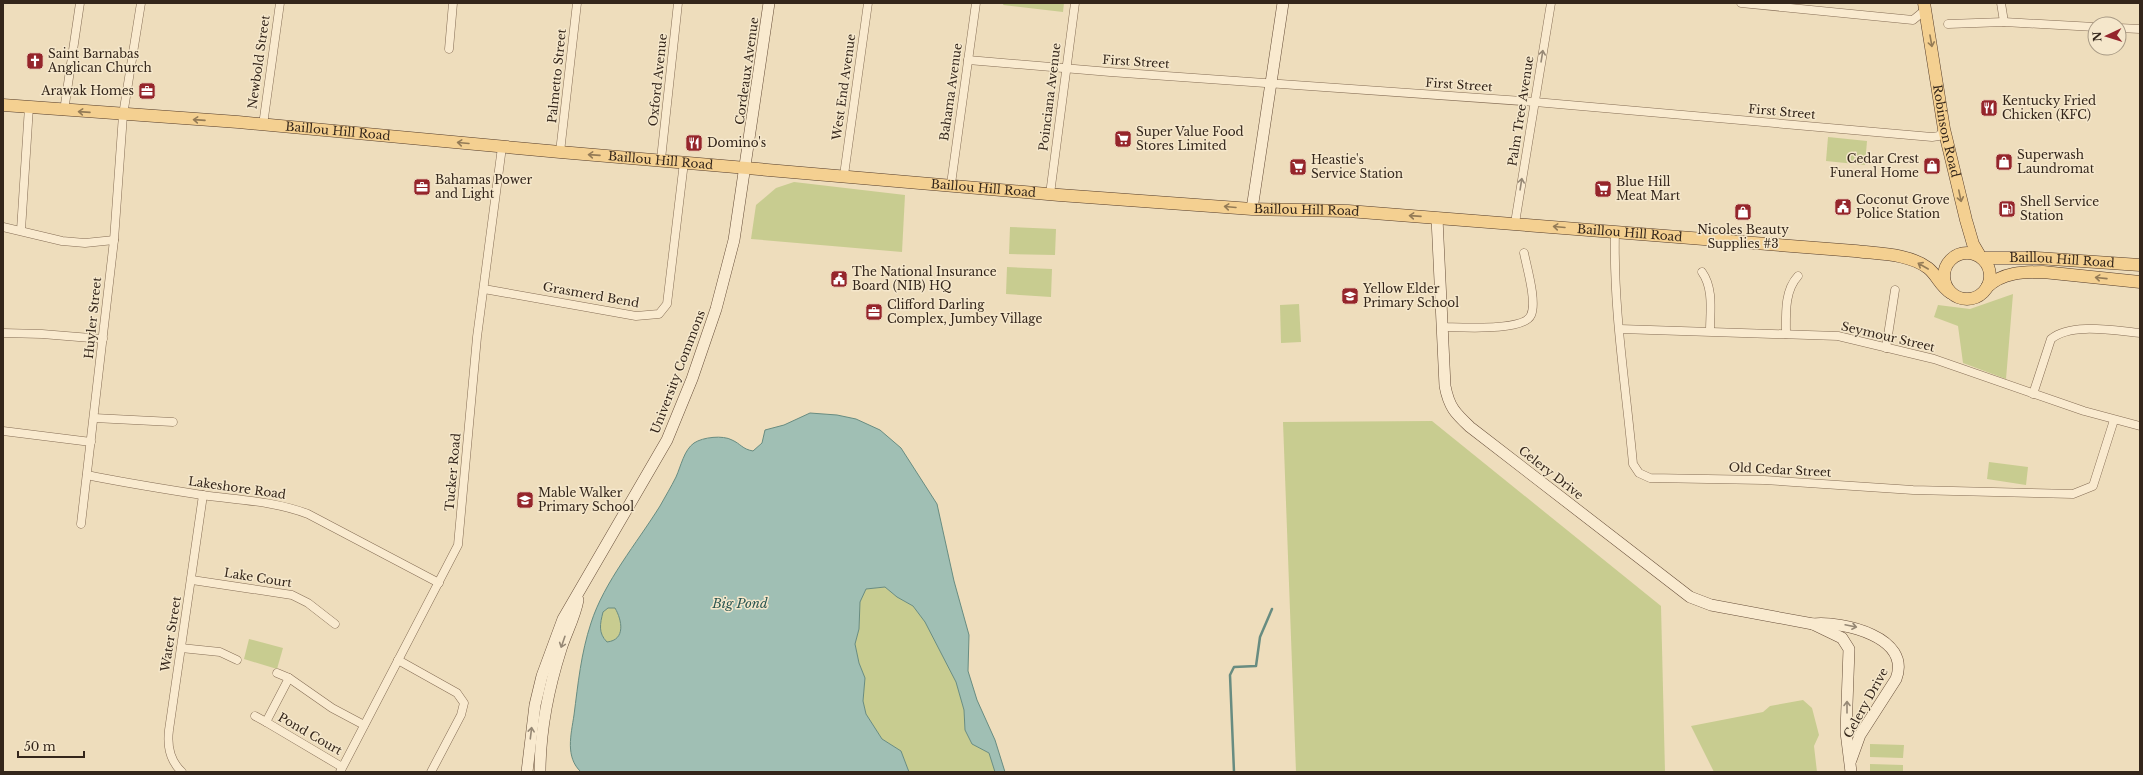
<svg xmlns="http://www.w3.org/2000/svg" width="2143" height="775" viewBox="0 0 2143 775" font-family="'Libre Baskerville',serif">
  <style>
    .green { fill: #c8cc90 }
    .water { fill: #a0bfb4; stroke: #688c81; fill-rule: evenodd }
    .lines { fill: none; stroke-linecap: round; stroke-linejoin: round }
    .stream { stroke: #688c81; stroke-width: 2.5 }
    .street-casing { stroke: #856d55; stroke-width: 9 }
    .secondary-casing { stroke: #674e39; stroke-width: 12 }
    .primary-casing { stroke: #533b2a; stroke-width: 13 }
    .street { stroke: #f9eacf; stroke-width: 8 }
    .secondary { stroke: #f9eacf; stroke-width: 11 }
    .primary { stroke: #f4d091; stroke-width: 12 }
    .oneway { stroke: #947b56 }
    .oneway2 { stroke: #968875 }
    .labels { text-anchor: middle; stroke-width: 3; stroke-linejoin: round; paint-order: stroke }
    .poi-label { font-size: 12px; fill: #34261b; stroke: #f5e7cb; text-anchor: start }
    .street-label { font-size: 12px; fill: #34261b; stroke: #f5e7cb }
    .water-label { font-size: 13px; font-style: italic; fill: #295550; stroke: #f5e7cb }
  </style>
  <rect width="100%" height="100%" fill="#eeddbc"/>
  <g class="green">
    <path d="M1004,3H1064L1063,12L1003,5Z"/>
    <path d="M1828,137L1867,141L1865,165L1826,161Z"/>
    <path d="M794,182L905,195L902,252L751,239L756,205L776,188Z"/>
    <path d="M1010,227L1056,229L1055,255L1009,254Z"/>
    <path d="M1007,267L1052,269L1051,297L1006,294Z"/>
    <path d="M2013,294L2006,379L1963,363L1958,326L1934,317L1938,305L1970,309Z"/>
    <path d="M1299,304L1301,342L1281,343L1280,305Z"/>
    <path d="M1432,421L1661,606L1665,772H1296L1283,422Z"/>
    <path d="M1989,462L2028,467L2026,485L1987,479Z"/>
    <path d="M885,587L897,597L913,606L925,622L956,682L964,710L965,730L972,744L989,753L995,772H909L901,751L882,739L866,714L863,701L865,678L859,663L855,644L859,629L860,602L866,589Z"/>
    <path d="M608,608H615C622,620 626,640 607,642C598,633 600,624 603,612Z"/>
    <path d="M249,639L283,648L277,669L244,659Z"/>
    <path d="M1803,700L1812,708L1819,735L1814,746L1817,772H1714L1691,726L1763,712L1770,706Z"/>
    <path d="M1870,744L1904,745L1903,758L1870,757Z"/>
    <path d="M1870,764L1903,765V772H1870Z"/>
  </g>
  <path class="water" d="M810,413L837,415L856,419L880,430L901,448L937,504L954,581L969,635L968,671L977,700L995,740L1005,772H995L989,753L972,744L965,730L964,710L956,682L925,622L913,606L897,597L885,587L866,589L860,602L859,629L855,644L859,663L865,678L863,701L866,714L882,739L901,751L909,772H581C565,757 571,735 574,715C578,684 581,653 591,623C604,582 637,543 660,506C665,497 671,487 676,477C681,466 684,450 694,443C703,437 723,435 732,440C741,444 742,449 753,451L762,443L765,430L784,425ZM608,608H615C622,620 626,640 607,642C598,633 600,624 603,612Z"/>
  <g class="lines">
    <path class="stream" d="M1234,772L1230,675L1234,667L1256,666L1260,637L1272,609"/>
    <defs>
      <g id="street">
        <path d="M1741,3L1913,20L1925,10"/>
        <path d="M2001,3L2004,22"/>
        <path d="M1948,24L2004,22L2095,27"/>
        <path d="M2119,28L2140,29"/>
        <path d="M449,49L453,3"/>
        <path d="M968,60L1110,72L1535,102L1932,137L1939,136L1944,129"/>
        <path d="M64,111L80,3"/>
        <path d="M263,125L280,3"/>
        <path d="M560,152L577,3"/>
        <path d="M661,159L678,3"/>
        <path d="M844,175L868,3"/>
        <path d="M951,184L976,3"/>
        <path d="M1050,194L1075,3"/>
        <path d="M1515,223L1551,3"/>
        <path d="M3,227L62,241L85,243L114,240"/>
        <path d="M21,230L29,107"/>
        <path d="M1615,232C1613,309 1626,387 1633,464L1639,473L1650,478L1764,480L1913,490L2073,494L2093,486L2114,420"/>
        <path d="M1702,272C1714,289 1710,312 1710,331"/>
        <path d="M484,289L636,316L659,314L667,304L684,162"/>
        <path d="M1442,327C1459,327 1524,332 1531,315C1537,302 1527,268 1524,253"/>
        <path d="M1620,329L1838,336L1934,359L2084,411L2140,426"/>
        <path d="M3,333L42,334L103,339"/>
        <path d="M1786,334C1786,315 1784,291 1798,276"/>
        <path d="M1886,348L1895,290"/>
        <path d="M2033,394L2051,339C2071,322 2116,331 2140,333"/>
        <path d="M94,418L173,422"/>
        <path d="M3,431L91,442"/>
        <path d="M87,475C125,483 164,489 202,495C238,500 274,501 308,514L439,583"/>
        <path d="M81,524L114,240L123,115L141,3"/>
        <path d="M192,580L292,595L308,603L335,624"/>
        <path d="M181,648L220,652L237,660"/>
        <path d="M398,660L457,693L464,703L461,715L431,772"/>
        <path d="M277,673L289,678L332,708L364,725"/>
        <path d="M289,678L266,722L342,767"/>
        <path d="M255,716L266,722"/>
        <path d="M182,772C170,761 167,746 169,730L203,495"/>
        <path d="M340,772L458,545L477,337L502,147"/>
      </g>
      <g id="secondary">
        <path d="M1252,209L1283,3"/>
        <path d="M1437,218L1445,386C1449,407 1455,413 1470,427L1690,597L1711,605L1813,624C1843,621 1912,637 1896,679L1860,735L1851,760"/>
        <path d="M1813,624L1842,638L1849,649L1846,732L1851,772"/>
        <path d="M527,772L535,705L542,676L563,619L667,440L692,379L716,309L734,240L769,3"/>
        <path d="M540,772C540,729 548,690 561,649C566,633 575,617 578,600"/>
      </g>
      <g id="primary">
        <path id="s1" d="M1924,3L1944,129L1966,220L1973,244L1980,256"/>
        <path id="s2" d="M3,105L238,122L560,152L1059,195L1252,209L1348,211L1855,251C1878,254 1908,253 1928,268C1937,275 1940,286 1951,293"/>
        <circle cx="1967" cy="276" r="23"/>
        <path id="s3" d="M1983,258H2037L2140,265"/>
        <path d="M1987,287C2003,272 2023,272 2043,272L2140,282"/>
      </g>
    </defs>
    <use href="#street" class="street-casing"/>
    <use href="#secondary" class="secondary-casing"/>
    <use href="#primary" class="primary-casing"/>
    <use href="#street" class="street"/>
    <use href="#secondary" class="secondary"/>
    <use href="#primary" class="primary"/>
  </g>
  <defs><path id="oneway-shaft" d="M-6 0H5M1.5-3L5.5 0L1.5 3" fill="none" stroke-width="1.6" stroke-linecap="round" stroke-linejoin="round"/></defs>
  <g class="oneway">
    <use href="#oneway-shaft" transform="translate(1931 41) rotate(80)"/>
    <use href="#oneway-shaft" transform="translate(84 112) rotate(-176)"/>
    <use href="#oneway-shaft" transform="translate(199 120) rotate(-176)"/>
    <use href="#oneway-shaft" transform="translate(463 143) rotate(-175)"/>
    <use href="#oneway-shaft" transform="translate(594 155) rotate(-176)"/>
    <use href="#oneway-shaft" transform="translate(1960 196) rotate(78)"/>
    <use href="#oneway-shaft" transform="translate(1230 207) rotate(-175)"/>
    <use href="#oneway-shaft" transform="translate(1415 216) rotate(-176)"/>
    <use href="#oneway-shaft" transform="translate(1559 227) rotate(-175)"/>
    <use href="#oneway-shaft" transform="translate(1923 266) rotate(-150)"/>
    <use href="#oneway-shaft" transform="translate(2101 278) rotate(-174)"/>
  </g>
  <g class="oneway2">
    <use href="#oneway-shaft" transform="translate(1542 56) rotate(-81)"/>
    <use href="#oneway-shaft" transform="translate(1521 184) rotate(-81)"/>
    <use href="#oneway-shaft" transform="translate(1851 626) rotate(12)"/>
    <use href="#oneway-shaft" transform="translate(563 642) rotate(109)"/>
    <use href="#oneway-shaft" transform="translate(1847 707) rotate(-90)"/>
    <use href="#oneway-shaft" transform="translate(531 733) rotate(-83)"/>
  </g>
  <defs>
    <symbol id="church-square" viewBox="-11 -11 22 22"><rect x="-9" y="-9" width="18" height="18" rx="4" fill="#95252b" stroke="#f5e7cb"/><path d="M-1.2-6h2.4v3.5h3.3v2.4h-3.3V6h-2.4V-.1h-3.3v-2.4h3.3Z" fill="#fff"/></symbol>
    <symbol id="office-square" viewBox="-11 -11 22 22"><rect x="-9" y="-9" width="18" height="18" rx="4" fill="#95252b" stroke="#f5e7cb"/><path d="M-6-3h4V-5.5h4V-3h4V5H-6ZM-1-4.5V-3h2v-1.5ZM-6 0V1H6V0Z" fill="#fff"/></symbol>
    <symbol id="restaurant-square" viewBox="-11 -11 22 22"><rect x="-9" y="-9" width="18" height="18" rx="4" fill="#95252b" stroke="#f5e7cb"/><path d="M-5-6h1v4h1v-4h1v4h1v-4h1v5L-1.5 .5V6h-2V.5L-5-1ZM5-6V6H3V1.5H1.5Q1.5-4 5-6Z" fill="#fff"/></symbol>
    <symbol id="supermarket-square" viewBox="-11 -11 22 22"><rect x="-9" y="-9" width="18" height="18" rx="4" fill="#95252b" stroke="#f5e7cb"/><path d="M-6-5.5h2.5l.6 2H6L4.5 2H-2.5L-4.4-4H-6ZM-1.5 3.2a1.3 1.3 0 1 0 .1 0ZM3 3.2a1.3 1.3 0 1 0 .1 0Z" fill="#fff"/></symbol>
    <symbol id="shop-square" viewBox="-11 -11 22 22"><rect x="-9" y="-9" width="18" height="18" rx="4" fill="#95252b" stroke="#f5e7cb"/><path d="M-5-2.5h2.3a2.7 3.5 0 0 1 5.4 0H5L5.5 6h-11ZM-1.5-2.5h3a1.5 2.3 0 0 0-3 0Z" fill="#fff"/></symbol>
    <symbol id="civic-square" viewBox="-11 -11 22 22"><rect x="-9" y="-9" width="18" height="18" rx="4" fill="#95252b" stroke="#f5e7cb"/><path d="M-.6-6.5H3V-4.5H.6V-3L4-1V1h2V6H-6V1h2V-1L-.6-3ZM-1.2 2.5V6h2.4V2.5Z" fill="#fff"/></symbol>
    <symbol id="fuel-square" viewBox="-11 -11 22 22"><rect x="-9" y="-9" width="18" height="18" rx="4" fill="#95252b" stroke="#f5e7cb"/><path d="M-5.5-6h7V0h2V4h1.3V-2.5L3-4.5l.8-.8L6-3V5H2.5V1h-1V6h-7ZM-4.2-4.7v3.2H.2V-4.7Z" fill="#fff"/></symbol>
    <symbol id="school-square" viewBox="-11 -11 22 22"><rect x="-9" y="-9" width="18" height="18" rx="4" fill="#95252b" stroke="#f5e7cb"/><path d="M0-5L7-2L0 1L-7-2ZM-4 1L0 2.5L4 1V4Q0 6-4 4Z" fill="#fff"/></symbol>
  </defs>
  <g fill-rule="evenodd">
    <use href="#church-square" x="25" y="51" width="20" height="20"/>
    <use href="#office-square" x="137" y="81" width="20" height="20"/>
    <use href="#restaurant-square" x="1979" y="98" width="20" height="20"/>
    <use href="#supermarket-square" x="1113" y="129" width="20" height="20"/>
    <use href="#restaurant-square" x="684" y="133" width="20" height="20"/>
    <use href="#shop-square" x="1994" y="152" width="20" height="20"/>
    <use href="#shop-square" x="1922" y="156" width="20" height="20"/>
    <use href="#supermarket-square" x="1288" y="157" width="20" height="20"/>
    <use href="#office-square" x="412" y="177" width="20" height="20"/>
    <use href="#supermarket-square" x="1593" y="179" width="20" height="20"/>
    <use href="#civic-square" x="1833" y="197" width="20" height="20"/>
    <use href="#fuel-square" x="1997" y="199" width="20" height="20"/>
    <use href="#shop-square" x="1733" y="202" width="20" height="20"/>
    <use href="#civic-square" x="829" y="269" width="20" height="20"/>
    <use href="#school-square" x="1340" y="286" width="20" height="20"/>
    <use href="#office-square" x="864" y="302" width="20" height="20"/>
    <use href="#school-square" x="515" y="490" width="20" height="20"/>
  </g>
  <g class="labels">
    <g class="poi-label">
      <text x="48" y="58">Saint Barnabas<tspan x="48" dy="14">Anglican Church</tspan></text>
      <text x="134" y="95" text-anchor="end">Arawak Homes</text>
      <text x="2002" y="105">Kentucky Fried<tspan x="2002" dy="14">Chicken (KFC)</tspan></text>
      <text x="1136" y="136">Super Value Food<tspan x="1136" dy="14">Stores Limited</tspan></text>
      <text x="707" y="147">Domino's</text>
      <text x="2017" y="159">Superwash<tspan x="2017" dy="14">Laundromat</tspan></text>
      <text x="1919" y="163" text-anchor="end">Cedar Crest<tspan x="1919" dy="14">Funeral Home</tspan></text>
      <text x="1311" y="164">Heastie's<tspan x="1311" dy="14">Service Station</tspan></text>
      <text x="435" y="184">Bahamas Power<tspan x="435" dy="14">and Light</tspan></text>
      <text x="1616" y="186">Blue Hill<tspan x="1616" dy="14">Meat Mart</tspan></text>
      <text x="1856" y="204">Coconut Grove<tspan x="1856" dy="14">Police Station</tspan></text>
      <text x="2020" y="206">Shell Service<tspan x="2020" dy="14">Station</tspan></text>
      <text x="1743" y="234" text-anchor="middle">Nicoles Beauty<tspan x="1743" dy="14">Supplies #3</tspan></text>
      <text x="852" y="276">The National Insurance<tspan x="852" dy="14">Board (NIB) HQ</tspan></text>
      <text x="1363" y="293">Yellow Elder<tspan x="1363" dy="14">Primary School</tspan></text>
      <text x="887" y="309">Clifford Darling<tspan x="887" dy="14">Complex, Jumbey Village</tspan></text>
      <text x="538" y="497">Mable Walker<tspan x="538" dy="14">Primary School</tspan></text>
    </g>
    <g class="street-label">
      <text transform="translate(259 62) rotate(-82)" y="4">Newbold Street</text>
      <text transform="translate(1136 62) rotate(4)" y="4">First Street</text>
      <text transform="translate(747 71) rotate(-82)" y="4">Cordeaux Avenue</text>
      <text transform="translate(557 76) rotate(-84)" y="4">Palmetto Street</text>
      <text transform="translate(658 80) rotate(-84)" y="4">Oxford Avenue</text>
      <text transform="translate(1459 85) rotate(4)" y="4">First Street</text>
      <text transform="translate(844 87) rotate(-82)" y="4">West End Avenue</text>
      <text transform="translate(951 92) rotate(-82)" y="4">Bahama Avenue</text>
      <text transform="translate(1050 97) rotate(-83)" y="4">Poinciana Avenue</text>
      <text transform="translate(1521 111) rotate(-81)" y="4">Palm Tree Avenue</text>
      <text transform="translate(1782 112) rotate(5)" y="4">First Street</text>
      <text dy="4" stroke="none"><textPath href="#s1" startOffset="130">Robinson Road</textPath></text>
      <text dy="4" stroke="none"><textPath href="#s2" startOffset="336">Baillou Hill Road</textPath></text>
      <text dy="4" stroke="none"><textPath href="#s2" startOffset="660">Baillou Hill Road</textPath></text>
      <text dy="4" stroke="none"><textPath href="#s2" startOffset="984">Baillou Hill Road</textPath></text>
      <text dy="4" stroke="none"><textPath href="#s2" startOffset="1308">Baillou Hill Road</textPath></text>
      <text dy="4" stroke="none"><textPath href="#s2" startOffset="1632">Baillou Hill Road</textPath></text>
      <text dy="4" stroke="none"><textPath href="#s3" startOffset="79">Baillou Hill Road</textPath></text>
      <text transform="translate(591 295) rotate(10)" y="4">Grasmerd Bend</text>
      <text transform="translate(93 318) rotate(-84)" y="4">Huyler Street</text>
      <text transform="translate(1888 337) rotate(13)" y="4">Seymour Street</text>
      <text transform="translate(678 372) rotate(-69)" y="4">University Commons</text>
      <text transform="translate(1780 470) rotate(3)" y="4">Old Cedar Street</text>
      <text transform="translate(453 472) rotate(-85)" y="4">Tucker Road</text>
      <text transform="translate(1551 473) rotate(38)" y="4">Celery Drive</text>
      <text transform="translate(237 488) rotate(8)" y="4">Lakeshore Road</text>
      <text transform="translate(258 578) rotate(9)" y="4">Lake Court</text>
      <text transform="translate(171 634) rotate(-81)" y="4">Water Street</text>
      <text transform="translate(1866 703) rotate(-61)" y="4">Celery Drive</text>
      <text transform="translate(310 734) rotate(30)" y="4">Pond Court</text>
    </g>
    <g class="water-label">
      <text x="740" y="608">Big Pond</text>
    </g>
  </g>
  <rect width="2143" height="775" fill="none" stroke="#34261b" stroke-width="8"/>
  <g transform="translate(2107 36) rotate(266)"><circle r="19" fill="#f5e7cb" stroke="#a89a85"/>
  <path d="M0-3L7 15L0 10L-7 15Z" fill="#95252b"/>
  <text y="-6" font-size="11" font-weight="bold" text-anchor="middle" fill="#34261b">N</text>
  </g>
  <path d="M18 751v6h66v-6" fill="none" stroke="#34261b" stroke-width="2"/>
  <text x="24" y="751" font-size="12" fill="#34261b" stroke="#f5e7cb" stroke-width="3" paint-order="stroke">50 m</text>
</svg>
